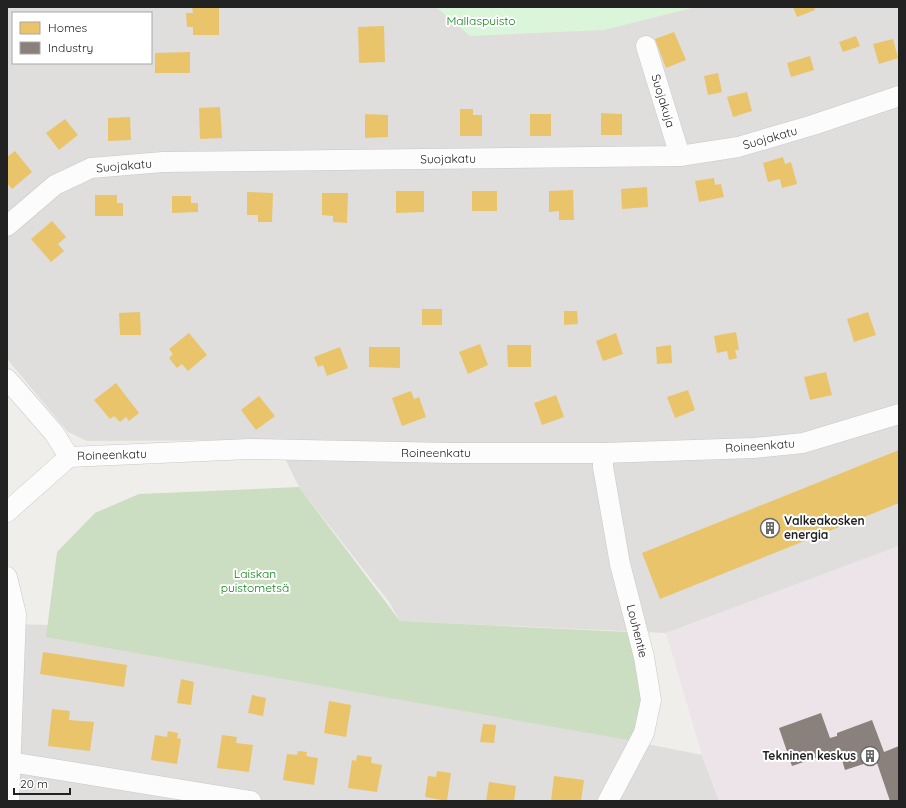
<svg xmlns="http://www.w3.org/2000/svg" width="906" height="808" viewBox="0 0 906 808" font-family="Quicksand,sans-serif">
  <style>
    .residential { fill: #dfdedc; fill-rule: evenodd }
    .industrial { fill: #ede4e9 }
    .forest { fill: #cbdec1 }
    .park { fill: #daf5da }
    .homes { fill: #e9c46a }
    .industry { fill: #8a817c }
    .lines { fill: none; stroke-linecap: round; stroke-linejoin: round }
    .minor-casing { stroke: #c9c8c7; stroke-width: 21 }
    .minor { stroke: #fdfcfc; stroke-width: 20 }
    .labels { text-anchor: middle; stroke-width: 4; stroke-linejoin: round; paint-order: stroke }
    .park-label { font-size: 12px; fill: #0c8416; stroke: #fff }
    .street-label { font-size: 12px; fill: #222; stroke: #fff }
    .poi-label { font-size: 12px; font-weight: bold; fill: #222; stroke: #fff; text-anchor: start }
  </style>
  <rect width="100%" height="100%" fill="#f0eeeb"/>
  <g class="residential">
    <path d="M7,7H899V546L666,633L400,621L389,602L299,487L276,440L87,441L68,432L7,359ZM13,13H151V63H13Z"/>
    <path d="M7,624L53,625L702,755L719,801H7Z"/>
  </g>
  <path class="industrial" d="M899,546V801H719L702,755L666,633Z"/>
  <path class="forest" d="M299,487L400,621L629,632L640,686L641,705L633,741L46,637L57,552L95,513L139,494Z"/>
  <path class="park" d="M436,7H696L604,30L470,36Z"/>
  <g class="homes">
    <path d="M192,7H219V35H193V27H187L186,13H193Z"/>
    <path d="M793,7H814L815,10L797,17Z"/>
    <path d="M384,26L385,62L359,63L358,27Z"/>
    <path d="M674,32L686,60L666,68L655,39Z"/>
    <path d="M856,36L860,46L843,52L839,42Z"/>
    <path d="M893,39L898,58L879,64L873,44Z"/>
    <path d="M190,52V73H155V53Z"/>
    <path d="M810,56L814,70L791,77L787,63Z"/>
    <path d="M718,73L722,92L708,95L704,76Z"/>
    <path d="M747,92L752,111L733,117L727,97Z"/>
    <path d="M220,107L222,138L200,139L199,108Z"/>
    <path d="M460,109H473V115H482V136H460Z"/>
    <path d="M601,113L622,114V135H601Z"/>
    <path d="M365,114L388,115V137L365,138Z"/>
    <rect x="530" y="114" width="21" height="22"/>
    <path d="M130,117L131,140L108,141V118Z"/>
    <path d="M65,119L78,135L59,150L46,133Z"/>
    <path d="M15,151L32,172L12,189L7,183V157Z"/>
    <path d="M783,157L785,164L791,162L797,184L782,188L780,179L768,182L763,163Z"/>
    <path d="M714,178L715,185L721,184L724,197L699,202L695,181Z"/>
    <path d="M647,187L648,207L622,209L621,189Z"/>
    <path d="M573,190L574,220H559V211L549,212V191Z"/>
    <path d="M396,191H424V212L396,213Z"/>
    <rect x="472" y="191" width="25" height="20"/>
    <path d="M247,192L273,193L272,222H258V215H247Z"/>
    <path d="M322,193H348L347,223L333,222V216L322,215Z"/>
    <path d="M95,195H117V203H123V216H95Z"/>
    <path d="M172,196H191V203H198V212L172,213Z"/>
    <path d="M52,221L66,237L58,244L64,251L51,262L31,239Z"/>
    <rect x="422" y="309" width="20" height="16"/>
    <path d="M564,311H577L578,324L564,325Z"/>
    <path d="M140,312L141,335H120L119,313Z"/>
    <path d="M868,312L876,335L854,342L847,319Z"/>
    <path d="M736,332L739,350H735L737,358L729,360L727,351L717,353L714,336Z"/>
    <path d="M189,333L207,355L188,371L182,364L177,368L169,358L173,354L169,349Z"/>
    <path d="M616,333L623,354L603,361L596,341Z"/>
    <path d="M480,344L488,365L468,374L459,352Z"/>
    <path d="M507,345H531V367H508Z"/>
    <path d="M671,345L672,363L657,364L656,347Z"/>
    <path d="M340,347L348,368L327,376L323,365L318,367L314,357Z"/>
    <path d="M369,347H400V368L369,367Z"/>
    <path d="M826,372L832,395L810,400L804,377Z"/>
    <path d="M116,383L139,413L129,421L126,417L120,422L114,416L110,419L94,400Z"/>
    <path d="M688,390L695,410L675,418L667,397Z"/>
    <path d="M411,391L414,399L419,397L426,417L402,426L392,398Z"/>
    <path d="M556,395L564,417L542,425L534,403Z"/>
    <path d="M259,396L275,416L256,430L241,410Z"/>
    <path d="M899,450V503L660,599L642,553Z"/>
    <path d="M43,652L127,665L124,687L40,674Z"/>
    <path d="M181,679L194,682L191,705L177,703Z"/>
    <path d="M252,695L266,698L263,716L248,713Z"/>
    <path d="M329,701L351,705L346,737L324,733Z"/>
    <path d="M52,709L70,711L69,720L94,722L90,751L48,746Z"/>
    <path d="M483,724L496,725L494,743L480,742Z"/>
    <path d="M168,731L178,733L177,738L181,739L177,764L151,760L155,735L167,737Z"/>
    <path d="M222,735L237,737L236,743L253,745L249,772L217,768Z"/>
    <path d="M298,751L307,752L306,756L318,758L314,785L283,780L287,754L297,755Z"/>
    <path d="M357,755L372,757L371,763L382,765L377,792L348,788L352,760L356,761Z"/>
    <path d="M437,771L451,773L447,801L425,797L428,776L436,777Z"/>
    <path d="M554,776L584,780L581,801H551Z"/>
    <path d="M489,782L516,786L514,801H486Z"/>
  </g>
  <path class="industry" d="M821,713L830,738L837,736V733L872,720L884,752L899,746V801H890L876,760L845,770L839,750L792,766L779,728Z"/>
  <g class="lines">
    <defs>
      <g id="minor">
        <path d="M646,46L680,156"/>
        <path d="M7,226L55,185L91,168L163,162L680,156L738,147L813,125L899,96"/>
        <path d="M7,379L54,433L69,457"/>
        <path d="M603,453V467L620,564L644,657L651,700L644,733L608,801"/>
        <path d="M69,457L249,449L451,453H603L754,448L803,443L899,414"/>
        <path d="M7,512L69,457"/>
        <path d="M7,577L16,614L9,801"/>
        <path d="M10,762L251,801"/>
      </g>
    </defs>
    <use href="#minor" class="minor-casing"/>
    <use href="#minor" class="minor"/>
  </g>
  <defs>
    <symbol id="building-ring" viewBox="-11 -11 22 22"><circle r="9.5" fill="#fff" stroke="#6a6968" stroke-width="1.5"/><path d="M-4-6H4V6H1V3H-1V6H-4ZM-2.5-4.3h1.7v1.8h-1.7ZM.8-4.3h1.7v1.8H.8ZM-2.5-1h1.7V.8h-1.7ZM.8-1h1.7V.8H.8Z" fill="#6a6968"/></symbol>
  </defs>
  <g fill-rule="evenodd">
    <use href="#building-ring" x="759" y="517" width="22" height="22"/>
    <use href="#building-ring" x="859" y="745" width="22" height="22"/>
  </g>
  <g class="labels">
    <g class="park-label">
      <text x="481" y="25">Mallaspuisto</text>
      <text x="255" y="578">Laiskan<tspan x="255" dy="14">puistometsä</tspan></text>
    </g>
    <g class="street-label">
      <text transform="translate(663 101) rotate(73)" y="4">Suojakuja</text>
      <text transform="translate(770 138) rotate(-16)" y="4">Suojakatu</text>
      <text transform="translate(448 159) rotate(-1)" y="4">Suojakatu</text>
      <text transform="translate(124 166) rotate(-5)" y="4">Suojakatu</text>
      <text transform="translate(760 446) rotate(-4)" y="4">Roineenkatu</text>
      <text x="436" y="457">Roineenkatu</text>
      <text transform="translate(112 455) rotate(-2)" y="4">Roineenkatu</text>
      <text transform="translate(637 631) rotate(76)" y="4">Louhentie</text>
    </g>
    <g class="poi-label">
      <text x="784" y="525">Valkeakosken<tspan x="784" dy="14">energia</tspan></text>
      <text x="856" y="760" text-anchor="end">Tekninen keskus</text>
    </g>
  </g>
  <rect width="906" height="808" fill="none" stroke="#222222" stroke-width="16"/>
  <rect x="12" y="12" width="140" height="52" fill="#ffffff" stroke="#a7a7a7"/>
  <rect x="20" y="22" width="20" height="12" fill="#e9c46a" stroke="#a7a7a7"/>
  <text x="48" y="32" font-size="12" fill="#222222">Homes</text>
  <rect x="20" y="42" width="20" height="12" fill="#8a817c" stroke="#a7a7a7"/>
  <text x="48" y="52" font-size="12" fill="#222222">Industry</text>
  <path d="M14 788v6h56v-6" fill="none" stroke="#222222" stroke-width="2"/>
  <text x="20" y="788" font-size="12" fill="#222222" stroke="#ffffff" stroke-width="3" paint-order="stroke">20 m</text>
</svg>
